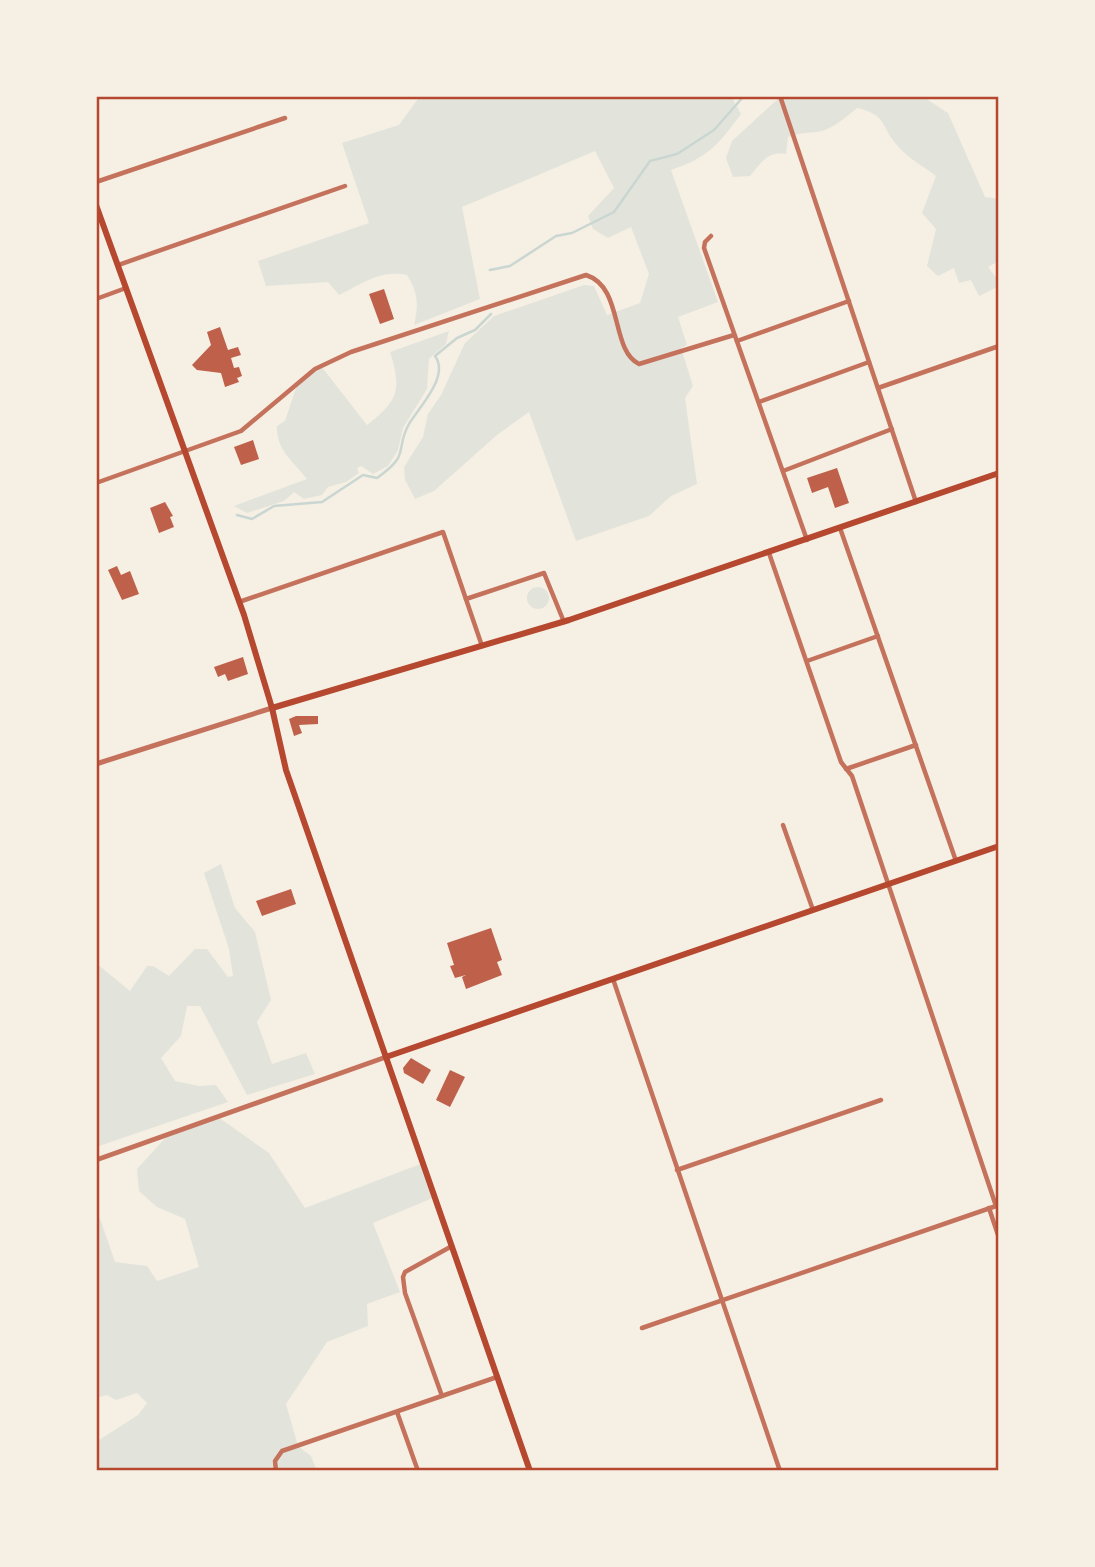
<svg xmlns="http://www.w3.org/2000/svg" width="1095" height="1567" viewBox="0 0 1095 1567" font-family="'Roboto Condensed',sans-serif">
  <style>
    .green { fill: #e2e4dc }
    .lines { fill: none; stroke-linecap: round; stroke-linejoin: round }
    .stream { stroke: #c9d6d2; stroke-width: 2.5 }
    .building { fill: #bf614a }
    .minor { stroke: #c5725c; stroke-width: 4.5 }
    .tertiary { stroke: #c5725c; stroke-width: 5 }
    .secondary { stroke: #b5482f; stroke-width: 6 }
    .neatline { fill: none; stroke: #b5482f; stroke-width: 2.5 }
  </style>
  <rect width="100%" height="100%" fill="#f6efe4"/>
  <g class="green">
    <path d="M420,96L732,98L741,114C718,145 709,157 671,170L718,302L678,317L687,345L681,348L693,386L685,398L697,484L671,496L649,516L576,541L529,412L497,435L434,491L415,499L405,480L404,467L423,437L428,414L441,395L465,343L494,316L584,285L594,286L607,315L640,303L649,274L631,227L608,238L593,229L588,216L614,188L595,151L462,207L480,299L414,325C419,304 418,293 407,275C380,269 362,284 339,295L328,282L266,286L258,261L369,223L342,143L399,125Z"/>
    <path d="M781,96H922L948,113L985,197L999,199V231L995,233L999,239V261L988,267L999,281V286L979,296L971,280L959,283L954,268L938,276L927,266L936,229L922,213L936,176C923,166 906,157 896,144C880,125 887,115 857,108C846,117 831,131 816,132C805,133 799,133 788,137L786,154C767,151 761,163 750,176L733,177L726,158L732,141Z"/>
    <path d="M449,331L446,344L429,359L427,389L403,428L398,450L388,466L373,474L361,466L357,468L359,473L346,482L328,487L322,495L304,499L294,492L284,501L247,513L234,506L307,479C293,461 276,450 277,426L285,421L297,385L321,366L367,425C398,401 402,390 390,352Z"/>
    <circle cx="538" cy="598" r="11"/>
    <path d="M221,864L235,908L255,932L271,1000L257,1022L272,1064L306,1053L315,1074L247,1095L200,1006H187L181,1036L161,1058L175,1081L199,1086L216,1085L228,1102L96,1147V963L130,991L147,966H153L169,976L195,949H207L228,977L233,976L229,949L204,873Z"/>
    <path d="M218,1117L269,1153L305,1208L423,1163L435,1197L373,1223L400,1292L367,1304L368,1326L327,1342L286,1404L298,1446L311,1456L317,1471H96V1442L138,1415L147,1403L137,1393L116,1400L107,1395L96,1398V1207L115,1262L147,1266L157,1281L199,1267L185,1219L157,1207L139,1191L137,1169L168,1135Z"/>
  </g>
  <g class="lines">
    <g class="stream">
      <path d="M490,270L510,266L556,236L572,233L614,212L650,161L677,154L714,130L744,96"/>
      <path d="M237,515L252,519L274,506L322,502L363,475L377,478C412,453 394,451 409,424C419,407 450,376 435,356L457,338L475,330L491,314"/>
    </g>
  </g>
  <g class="building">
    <path d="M384,289L394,319L380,324L369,294Z"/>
    <path d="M220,327L228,350L238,347L241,355L231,358L234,368L239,367L242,376L237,378L239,382L225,387L221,373L197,370L192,365L211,345L207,332Z"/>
    <path d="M253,440L259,459L241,465L234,447Z"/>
    <path d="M837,468L849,503L835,508L828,487L812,493L807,478Z"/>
    <path d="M165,502L173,516L170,517L174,527L159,533L150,508Z"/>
    <path d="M117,566L121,575L130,571L139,594L122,600L108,570Z"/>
    <path d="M243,657L248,674L228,681L225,674L218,677L214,667Z"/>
    <path d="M296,716H318V724L299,725L302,733L294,736L289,719Z"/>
    <path d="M291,889L296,904L262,916L256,901Z"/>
    <path d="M491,928L502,960L497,962L502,975L466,989L462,977L466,975L455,978L450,966L454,965L447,943Z"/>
    <path d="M411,1058L431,1070L423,1084L404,1073L403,1068Z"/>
    <path d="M450,1070L465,1077L450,1107L436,1100Z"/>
  </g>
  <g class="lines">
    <g class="minor">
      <path d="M780,96L916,502"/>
      <path d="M96,182L285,118"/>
      <path d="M711,236L705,242L704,248L807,540"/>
      <path d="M118,265L345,186"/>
      <path d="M96,299L126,288"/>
      <path d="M737,341L849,301"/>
      <path d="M878,388L999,346"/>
      <path d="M759,402L869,362"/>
      <path d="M783,471L892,429"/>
      <path d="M96,483L241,431L315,369L351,352L586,275C624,287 610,350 639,364L734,335"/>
      <path d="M840,528L956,861"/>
      <path d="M769,553L841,762L852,776L996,1206"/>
      <path d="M466,599L544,573L564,622"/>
      <path d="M239,602L443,532L482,646"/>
      <path d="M807,661L878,636"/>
      <path d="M846,769L916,745"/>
      <path d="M783,825L813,910"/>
      <path d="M613,979L780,1471"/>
      <path d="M677,1170L881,1100"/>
      <path d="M989,1208L999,1238"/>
      <path d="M642,1328L999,1205"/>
      <path d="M442,1396L405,1293L403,1277L405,1272L452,1246"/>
      <path d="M397,1412L418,1471"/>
      <path d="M276,1471L275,1461L282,1451L497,1377"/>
    </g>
    <g class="tertiary">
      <path d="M96,764L272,708"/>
      <path d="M96,1160L386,1057"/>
    </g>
    <g class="secondary">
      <path d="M96,205L244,615L272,708L286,770L530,1471"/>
      <path d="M272,708L569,620L999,473"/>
      <path d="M386,1057L999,846"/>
    </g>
  </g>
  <rect width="1095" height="1567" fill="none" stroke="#f6efe4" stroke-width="196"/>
  <rect x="98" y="98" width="899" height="1371" class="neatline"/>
</svg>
